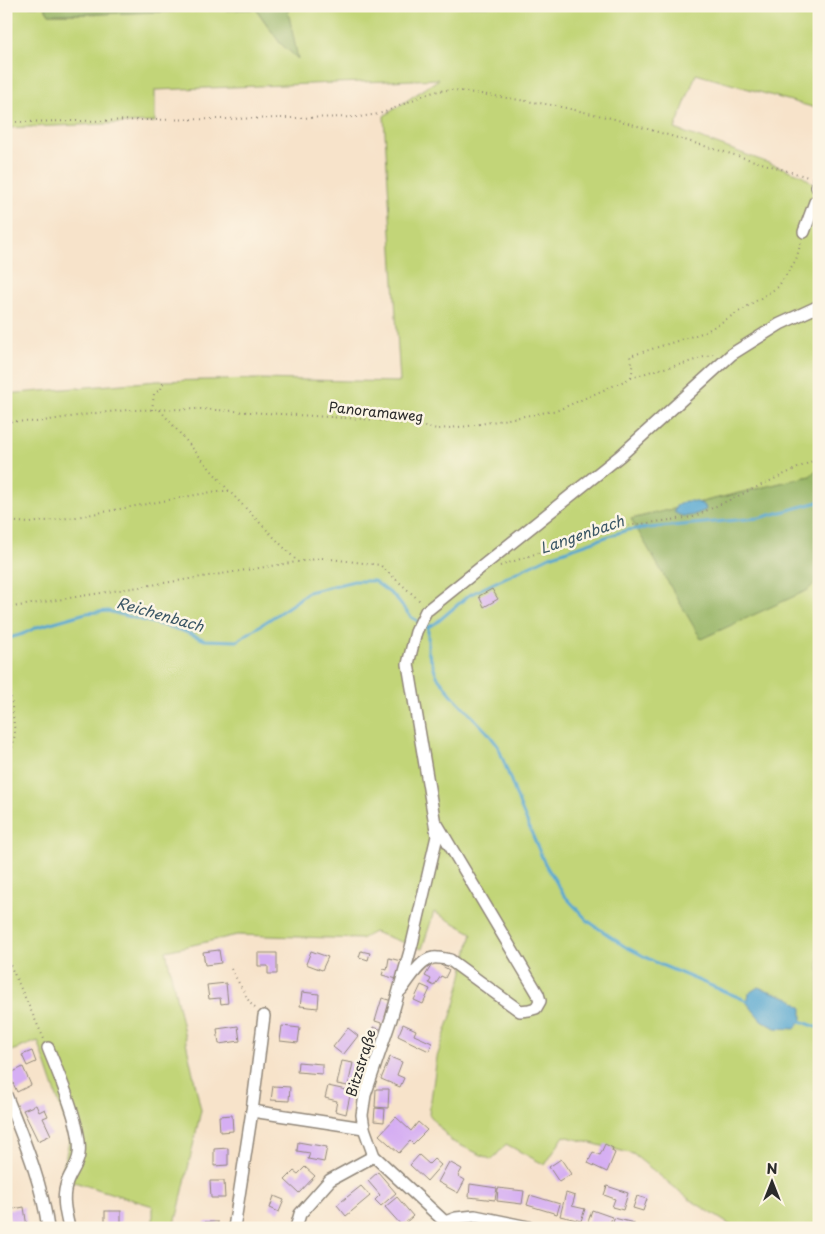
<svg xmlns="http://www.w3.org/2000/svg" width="825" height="1234" viewBox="0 0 825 1234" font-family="'Playpen Sans',sans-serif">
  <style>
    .green { fill: #c2d578; stroke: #768052 }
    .forest { fill: #99b668; stroke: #62704a }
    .water { fill: #56a7d1; stroke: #40697e }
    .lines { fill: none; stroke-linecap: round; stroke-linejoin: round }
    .stream { stroke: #56a7d1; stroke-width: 3 }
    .building { fill: #d5aef3 }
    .minor-casing { stroke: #91877a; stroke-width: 14 }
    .path { stroke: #91877a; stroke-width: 2; stroke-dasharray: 1 4; stroke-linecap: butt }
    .minor { stroke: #fff; stroke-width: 11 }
    .labels { text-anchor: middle; stroke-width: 5; stroke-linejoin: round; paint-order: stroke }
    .street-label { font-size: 14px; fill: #2b2b2b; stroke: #fcf5e5 }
    .water-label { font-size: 15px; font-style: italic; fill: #3a5665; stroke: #fcf5e5 }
  </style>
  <rect width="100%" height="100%" fill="#fcf5e5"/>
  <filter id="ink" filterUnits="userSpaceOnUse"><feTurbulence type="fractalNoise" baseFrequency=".02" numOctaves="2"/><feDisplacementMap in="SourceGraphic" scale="10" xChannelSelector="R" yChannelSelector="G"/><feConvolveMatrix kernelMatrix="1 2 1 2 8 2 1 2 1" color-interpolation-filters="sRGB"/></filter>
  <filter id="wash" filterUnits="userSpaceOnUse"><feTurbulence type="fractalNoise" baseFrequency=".0096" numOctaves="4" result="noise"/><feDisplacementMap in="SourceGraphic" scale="20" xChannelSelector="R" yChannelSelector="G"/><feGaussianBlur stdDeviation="1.12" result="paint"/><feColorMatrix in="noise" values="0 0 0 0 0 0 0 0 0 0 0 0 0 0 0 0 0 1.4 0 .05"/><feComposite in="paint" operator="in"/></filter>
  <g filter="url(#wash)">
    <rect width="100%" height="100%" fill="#f7e3ca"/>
    <path class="green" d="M6,6H44L49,14H97L256,9L280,43L288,13L287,6H792L819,13V109L696,74L675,129L802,175L819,188V467L810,476L631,519L808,590L819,579V1228H735L689,1199L633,1154L564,1136L545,1165L506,1144L492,1160L451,1141L429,1114L437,1057L456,1001L472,933L434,912L422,949L374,932L361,939L237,935L166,951L201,1110L180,1204L174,1228H153V1206L61,1178L70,1136L38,1041L6,1053V394L157,381L258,379L400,382L384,116L439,79L155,90V122L6,128Z"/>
    <g class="forest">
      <path d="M44,6H287L298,59L280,43L256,9L97,14H49Z"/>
      <path d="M819,467V579L808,590L701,639L631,519L810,476Z"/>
    </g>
    <g class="water">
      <path d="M685,501C693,501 698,501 705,506L706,510C694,515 685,520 674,512L676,506Z"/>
      <path d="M758,987L790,998L802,1008V1019L795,1029L775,1028L761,1020L747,1003L749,993Z"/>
    </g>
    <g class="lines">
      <g class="stream">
        <path d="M428,627V651L437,676L452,695L488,733L498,746L521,808L544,862L564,895L588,921L624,946L659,964L750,1002"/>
        <path d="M428,627L436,623L469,595L550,556L627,530L759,518L819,502"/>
        <path d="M6,639L23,634L37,627L86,613L108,611L183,631L205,640L237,641L294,603L308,592L354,581H374L394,596L411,617L428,627"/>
        <path d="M798,1020L819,1028"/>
      </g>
    </g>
    <g id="blocks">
      <g class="building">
        <path d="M492,589L498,599L484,607L479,596Z"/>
        <path d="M219,950L221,963L205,965L203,952Z"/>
        <path d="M311,951L328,957L322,970L306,964Z"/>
        <path d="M361,951L370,953L368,960L359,957Z"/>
        <path d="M258,953H277V974H268V966H258Z"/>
        <path d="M389,958L401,961L397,979L382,975L384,969L387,970Z"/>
        <path d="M434,961L449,970L445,978L441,976L434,986L429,983L431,979L425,976Z"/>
        <path d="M226,983L228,1003L221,1004L220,998L209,999L207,985Z"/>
        <path d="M421,985L430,989L423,1004L414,1000Z"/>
        <path d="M302,992L319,994L318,1008L300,1006Z"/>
        <path d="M382,998L392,1001L385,1024L375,1021Z"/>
        <path d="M403,1024L416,1030L414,1035L432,1043L429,1051L398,1036Z"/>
        <path d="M238,1026L240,1041L219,1044L217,1029Z"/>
        <path d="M282,1026L300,1028L298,1043L280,1041Z"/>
        <path d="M373,1027L383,1030L379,1043L369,1040Z"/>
        <path d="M348,1028L358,1036L343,1055L333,1047Z"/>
        <path d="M32,1051L36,1062L27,1066L22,1055Z"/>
        <path d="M390,1057L402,1062L397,1075L404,1078L400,1087L381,1079Z"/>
        <path d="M342,1061L353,1063L348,1086L337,1084Z"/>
        <path d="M298,1062L322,1064V1074L297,1072Z"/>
        <path d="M23,1067L31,1085L17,1092L9,1074Z"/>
        <path d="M273,1086L290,1087L289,1101L271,1100Z"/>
        <path d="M328,1086L351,1091L346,1114L335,1111L337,1101L325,1098Z"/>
        <path d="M376,1089H389L388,1108L375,1107Z"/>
        <path d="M36,1105L39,1112L45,1109L48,1116L43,1118L51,1135L38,1141L23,1110Z"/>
        <path d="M375,1108L385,1109L384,1122L374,1121Z"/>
        <path d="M232,1115L233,1131L220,1132L219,1116Z"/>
        <path d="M396,1117L411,1131L418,1122L427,1130L413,1144L410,1141L399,1153L379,1135Z"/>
        <path d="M298,1142L327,1147L324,1162L308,1159L310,1153L297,1151Z"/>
        <path d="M605,1144L613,1148L612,1151L615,1153L607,1172L588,1163L593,1152L600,1155Z"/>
        <path d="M228,1148V1165L214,1166V1149Z"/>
        <path d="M419,1155L429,1164L434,1159L441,1165L427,1181L410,1165Z"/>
        <path d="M561,1159L571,1174L559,1182L549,1167Z"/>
        <path d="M449,1162L462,1169L458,1176L465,1180L458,1193L438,1182Z"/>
        <path d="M305,1167L315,1176L299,1193L285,1180L294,1171L298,1174Z"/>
        <path d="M378,1172L396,1193L381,1206L375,1200L380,1195L368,1181Z"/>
        <path d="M210,1181H224L225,1198H211Z"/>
        <path d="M470,1184L497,1188L495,1200L469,1197Z"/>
        <path d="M361,1186L370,1196L346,1216L337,1205Z"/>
        <path d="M607,1186L628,1193L623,1210L612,1207L615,1199L604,1195Z"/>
        <path d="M498,1188L524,1191L522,1204L497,1201Z"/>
        <path d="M566,1193L575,1196L572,1206L585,1209L581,1221L560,1216Z"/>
        <path d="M530,1195L560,1204L557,1214L527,1205Z"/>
        <path d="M274,1196L284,1200L279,1212L270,1208Z"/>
        <path d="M637,1196L647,1199L643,1211L633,1208Z"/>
        <path d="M397,1197L413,1216L402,1226L385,1207Z"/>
        <path d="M24,1207L27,1227L11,1228L8,1210Z"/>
        <path d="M592,1210L612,1217L609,1228H596L587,1225Z"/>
        <rect x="105" y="1211" width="16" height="17"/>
        <path d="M614,1218L634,1223L633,1228H612Z"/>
        <path d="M205,1222H218V1228H206Z"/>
      </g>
    </g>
  </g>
  <g filter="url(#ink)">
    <use href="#blocks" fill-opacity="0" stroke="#91877a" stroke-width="1"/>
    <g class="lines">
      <defs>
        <g id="minor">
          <path d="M819,176L817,187L819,190"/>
          <path d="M804,232L815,202L819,198"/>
          <path d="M401,990C409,980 420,960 433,958C438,957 445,959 450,960L520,1011L529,1010L536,1008L540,1001L538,994L437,824"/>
          <path d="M48,1048C58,1073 83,1129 79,1154C78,1166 68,1175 66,1186C62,1200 66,1214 69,1228"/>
          <path d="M6,1095C23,1138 42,1182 48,1228"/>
          <path d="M252,1111L364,1128"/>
          <path d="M445,1222L374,1156L364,1128L362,1115L365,1095L391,1019L412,944L437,836L408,664L416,632L426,611L429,609L620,456L732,354L780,324L819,306"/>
          <path d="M445,1222L456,1218L475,1216L533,1228"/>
          <path d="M234,1228L252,1111L264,1016"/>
          <path d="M296,1228L300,1214L330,1180L374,1156"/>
        </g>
      </defs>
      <use href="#minor" class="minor-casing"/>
      <g class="path">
        <path d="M6,122L360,117C369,115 379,115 387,111C412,102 427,89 455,90L552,105L611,118L808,177"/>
        <path d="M631,377L633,368L630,356L705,332L745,308L778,287L796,260L801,242"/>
        <path d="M152,410L154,394L161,389L164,381"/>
        <path d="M160,410L229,491L298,562"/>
        <path d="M6,421L36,422L97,413L129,410L201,409L378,420L438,429L469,426L558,410L631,378L655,370L683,364L716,353"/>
        <path d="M6,521L30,523L76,517L217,491H229"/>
        <path d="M500,566L610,528L693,517L819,458"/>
        <path d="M6,608L322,558L380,565L420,601"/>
        <path d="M6,777L15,734L7,662L6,608"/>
        <path d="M6,956L44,1039"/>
        <path d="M231,969L250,1003L256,1009"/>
      </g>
      <use href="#minor" class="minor"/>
    </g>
  </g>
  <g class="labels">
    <g class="street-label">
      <text transform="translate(376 412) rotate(6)" y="5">Panoramaweg</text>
      <text transform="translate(361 1063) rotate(-73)" y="5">Bitzstraße</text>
    </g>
    <g class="water-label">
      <text transform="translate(582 535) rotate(-19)" y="5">Langenbach</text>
      <text transform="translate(160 615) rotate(16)" y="5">Reichenbach</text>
    </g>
  </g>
  <rect width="825" height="1234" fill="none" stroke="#fcf5e5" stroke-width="25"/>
  <g transform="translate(772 1182)" stroke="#fcf5e5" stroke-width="4" paint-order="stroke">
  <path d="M0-4L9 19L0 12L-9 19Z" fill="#2b2b2b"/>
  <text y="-8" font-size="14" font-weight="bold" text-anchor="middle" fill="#2b2b2b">N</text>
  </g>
</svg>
